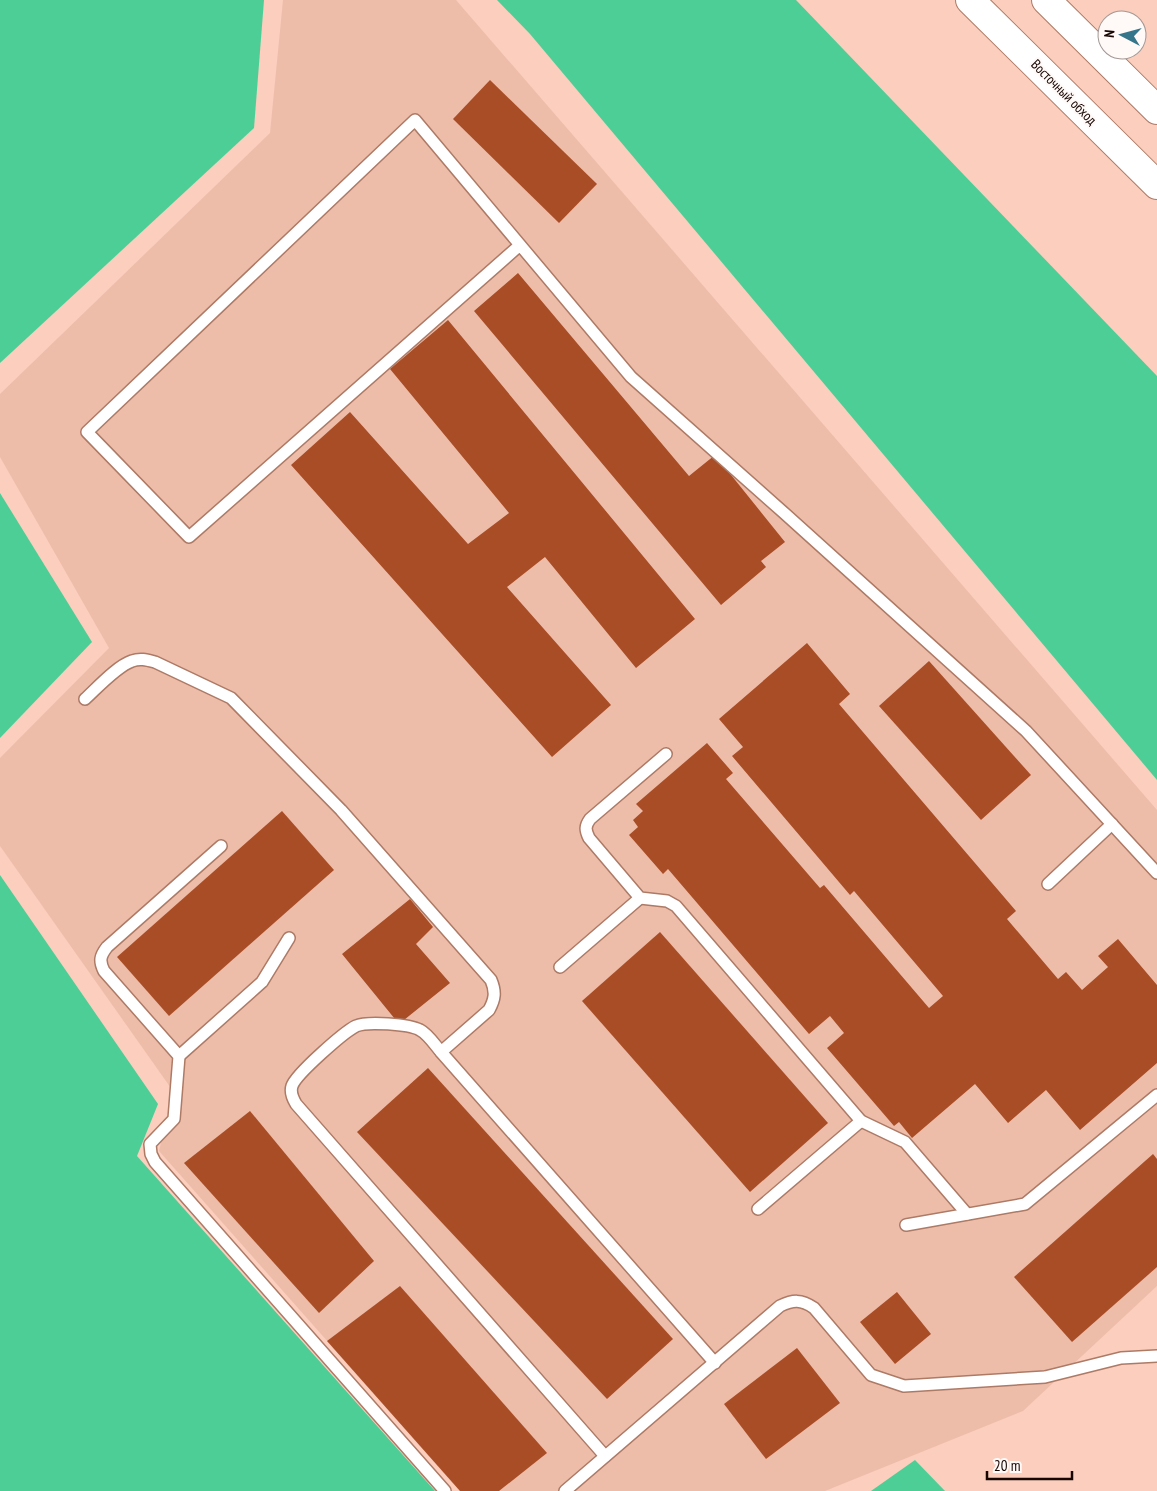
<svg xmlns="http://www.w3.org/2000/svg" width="1157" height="1491" viewBox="0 0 1157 1491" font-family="'PT Sans Narrow',sans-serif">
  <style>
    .built { fill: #eebdaa }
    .green { fill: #4ece97 }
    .building { fill: #a94d26 }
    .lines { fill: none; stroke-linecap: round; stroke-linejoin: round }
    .service-casing { stroke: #ad7a66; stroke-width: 14 }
    .trunk-casing { stroke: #ad7a66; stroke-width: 30 }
    .service { stroke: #fff; stroke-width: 11 }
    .trunk { stroke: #fff; stroke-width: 28 }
    .labels { text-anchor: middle; stroke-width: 4; stroke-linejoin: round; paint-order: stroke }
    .street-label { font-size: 14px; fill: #170602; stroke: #fff9f7 }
  </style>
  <rect width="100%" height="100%" fill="#fbcebd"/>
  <path class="built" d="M283,0H456L1157,810V1286L1023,1411L825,1491H460L159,1151L173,1091L0,846V758L109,648L0,457V394L270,133Z"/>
  <g class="green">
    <path d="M0,0H264L254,128L0,363Z"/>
    <path d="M497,0H796L1157,376V780L530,34Z"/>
    <path d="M0,493L92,642L0,738Z"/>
    <path d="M0,875L158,1104L137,1156L435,1491H0Z"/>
    <path d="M915,1460L945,1491H871Z"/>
  </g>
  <g class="building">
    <path d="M490,80L597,184L559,223L453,119Z"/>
    <path d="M518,273L689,476L715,455L785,542L761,561L766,567L721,605L474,311Z"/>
    <path d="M448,320L695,619L636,668L545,557L507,587L611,705L552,757L291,465L350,412L468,544L509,513L390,369Z"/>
    <path d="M807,643L850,694L839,704L1016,911L1007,919L1058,979L1066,972L1082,990L1108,967L1098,956L1118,939L1157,985V1063L1080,1130L1046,1090L1008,1123L975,1084L912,1138L899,1122L894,1126L827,1048L844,1033L830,1016L809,1034L668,869L663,874L629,835L638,827L633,820L643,811L636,804L707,743L733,773L726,779L820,888L824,885L929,1008L943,996L854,891L850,895L732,756L743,747L719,719Z"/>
    <path d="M929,661L1031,775L981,820L879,706Z"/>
    <path d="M282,811L334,870L169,1016L117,957Z"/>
    <path d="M410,899L433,927L416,944L450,983L399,1024L342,954Z"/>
    <path d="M660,932L828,1123L750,1192L582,1001Z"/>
    <path d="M428,1068L673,1339L607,1399L357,1132Z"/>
    <path d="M250,1111L374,1261L319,1313L184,1163Z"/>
    <path d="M1153,1154L1157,1159V1267L1072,1342L1014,1277Z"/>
    <path d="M400,1286L547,1453L499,1491H460L327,1341Z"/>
    <path d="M897,1292L931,1334L895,1364L860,1322Z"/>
    <path d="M797,1348L840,1403L766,1459L724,1404Z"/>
  </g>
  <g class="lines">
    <defs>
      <g id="service">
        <path d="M520,245L189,537L87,432L415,120L631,377L783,512L1026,731L1157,873"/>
        <path d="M85,699C97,688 117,666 132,661C140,658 147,660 155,662L231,698L341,810L491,980C496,992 495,999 489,1010L441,1052C435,1045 428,1034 420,1030C409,1024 367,1021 356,1026C344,1032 296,1074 292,1086C290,1092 293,1099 296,1104L605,1456"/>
        <path d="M666,754L590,819C585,826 585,830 589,838L640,898L667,901L676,906L861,1121L905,1142L967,1214"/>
        <path d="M221,846L107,947C100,956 99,961 104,971L179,1056L174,1119L150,1144L151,1154L155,1162L445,1491"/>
        <path d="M1048,884L1112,824"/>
        <path d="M560,967L640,898"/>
        <path d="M441,1052L715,1363"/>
        <path d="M179,1056L262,982L289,938"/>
        <path d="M758,1209L861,1121"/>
        <path d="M906,1225L1025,1204L1157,1095"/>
        <path d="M565,1491L780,1306C793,1300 801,1299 814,1308L871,1375L904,1386L1045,1377L1121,1358L1157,1356"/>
      </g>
      <g id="trunk">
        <path d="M970,0L1157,185"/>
        <path d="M1046,0L1157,110"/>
      </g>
    </defs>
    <use href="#service" class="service-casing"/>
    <use href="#trunk" class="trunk-casing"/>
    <use href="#service" class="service"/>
    <use href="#trunk" class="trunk"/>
  </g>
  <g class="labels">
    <g class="street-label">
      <text transform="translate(1064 92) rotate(45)" y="5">Восточный обход</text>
    </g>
  </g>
  <g transform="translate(1122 35) rotate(276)"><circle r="24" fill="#fff9f7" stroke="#a29895"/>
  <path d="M0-4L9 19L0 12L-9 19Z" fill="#36768a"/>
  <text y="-8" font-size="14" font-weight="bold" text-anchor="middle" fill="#170602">N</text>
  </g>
  <path d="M987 1471v8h85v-8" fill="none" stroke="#170602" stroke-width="2.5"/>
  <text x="994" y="1471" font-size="15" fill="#170602" stroke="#fff9f7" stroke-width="4" paint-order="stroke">20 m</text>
</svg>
